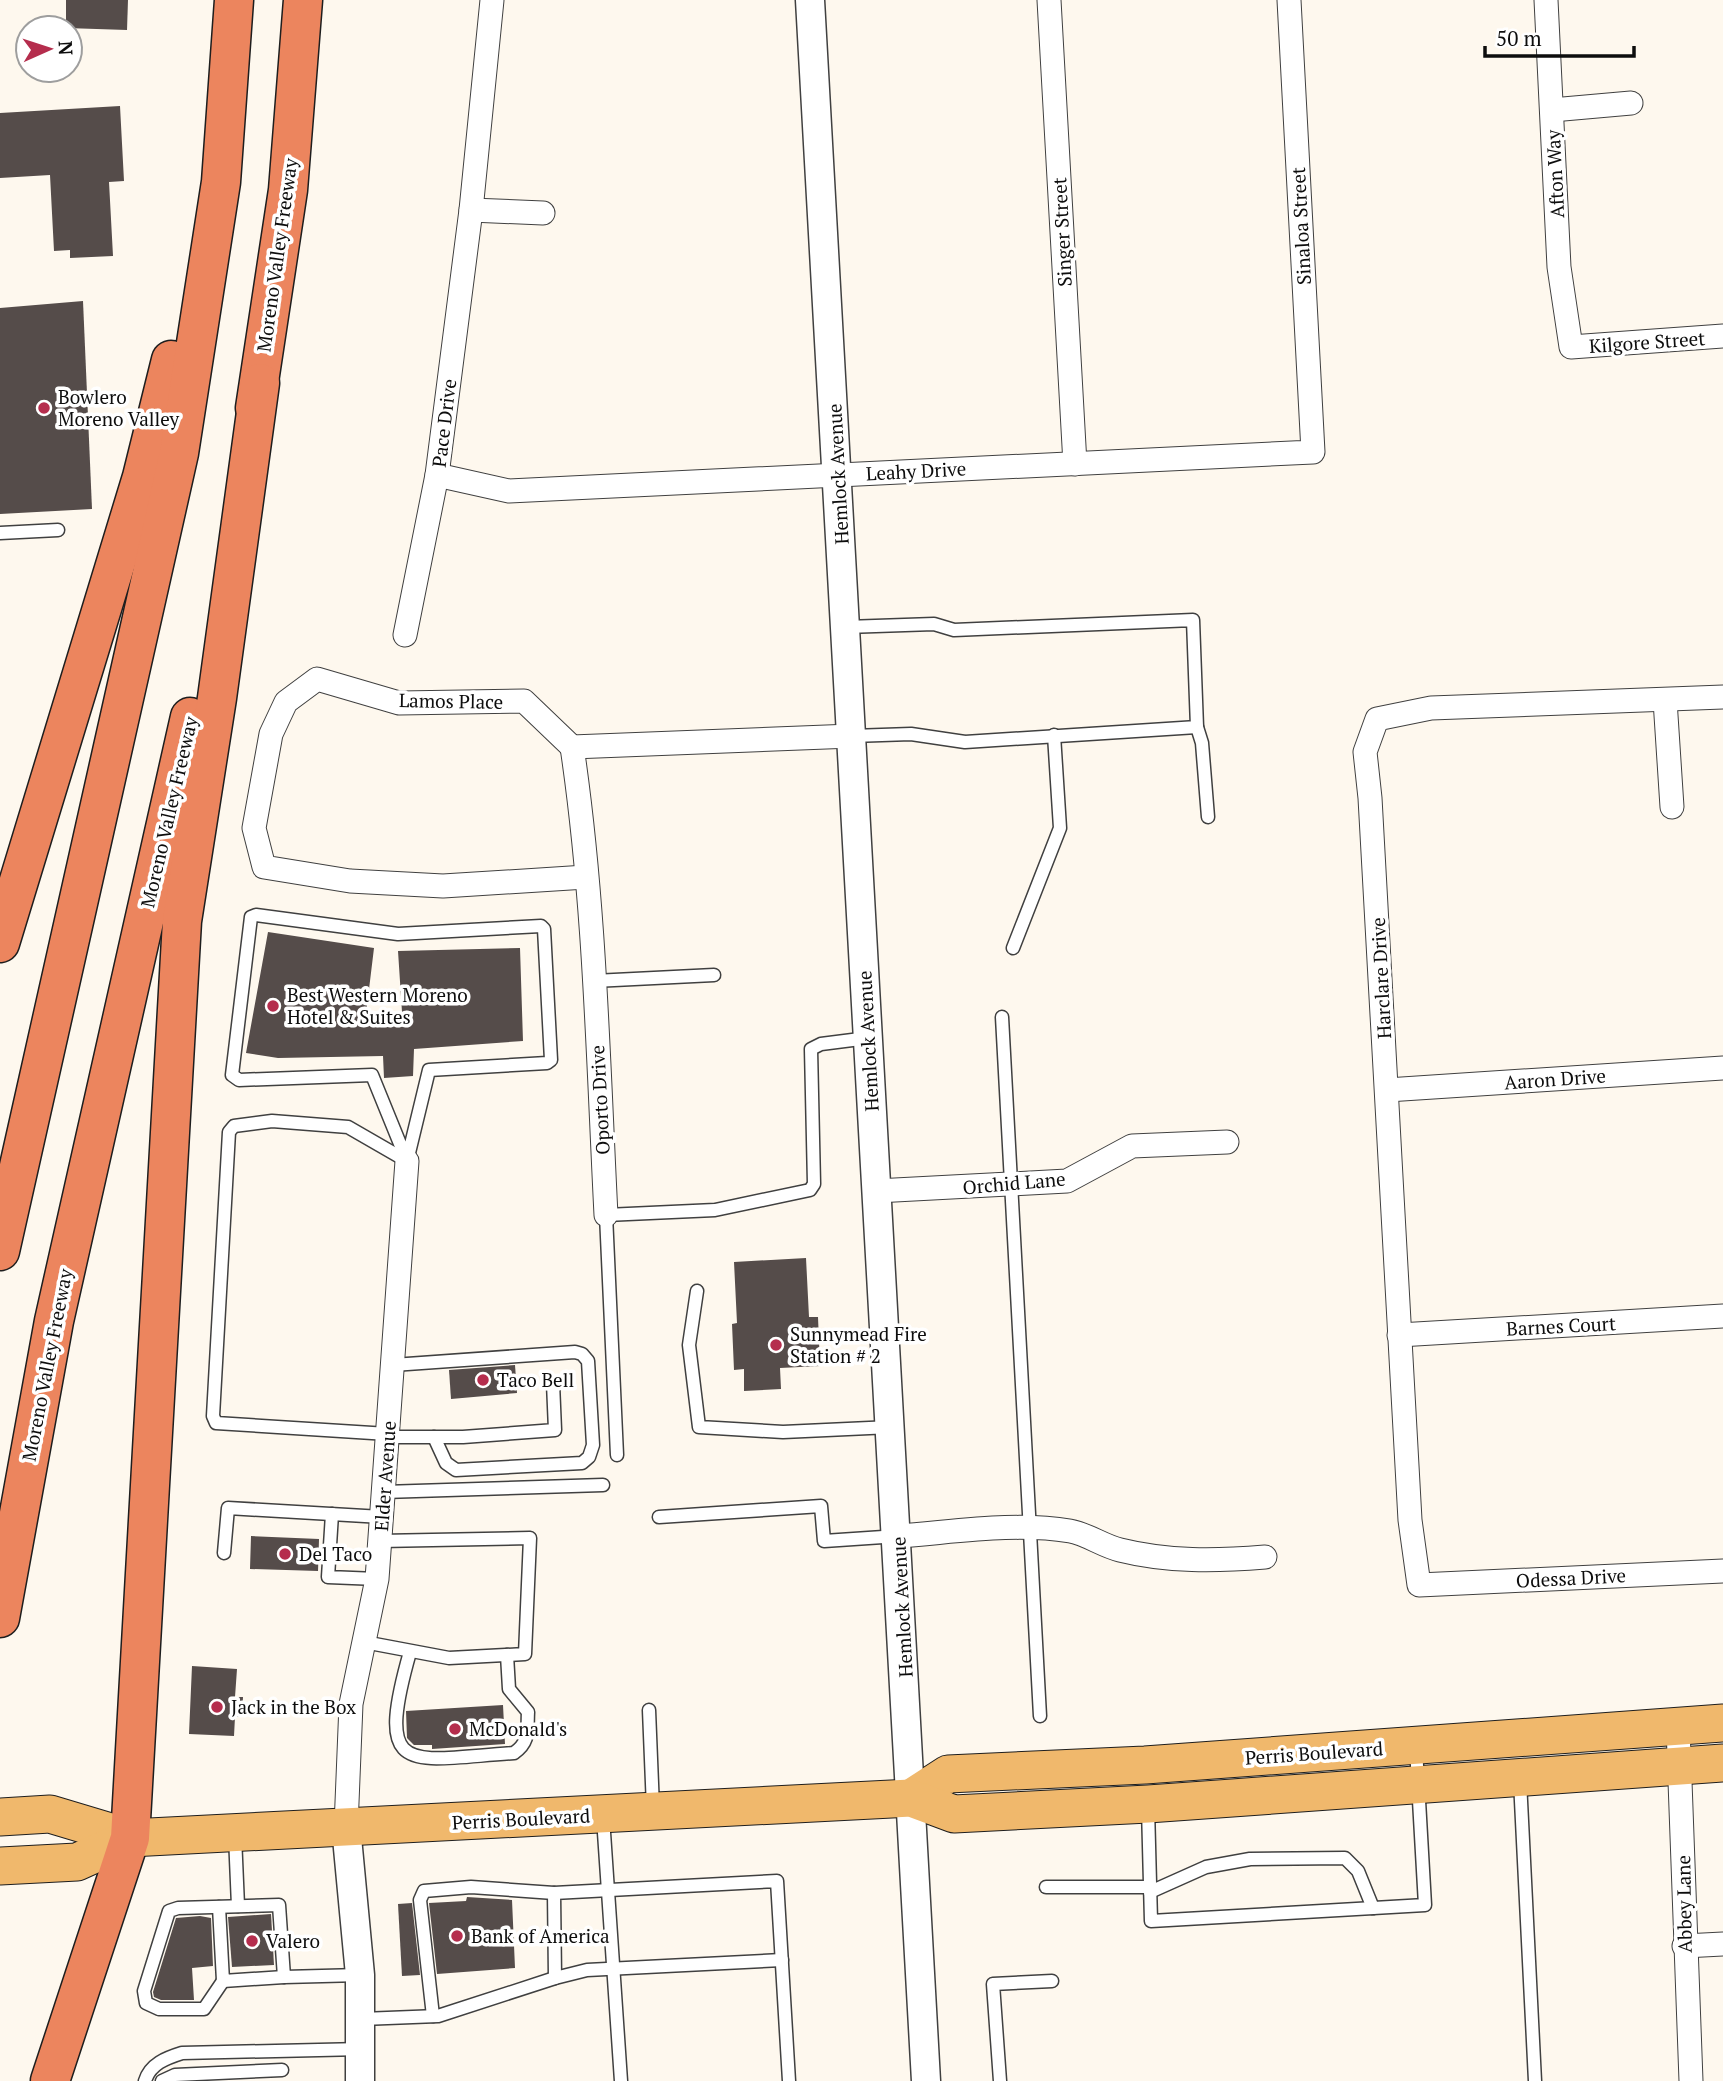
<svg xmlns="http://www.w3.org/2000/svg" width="1723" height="2081" viewBox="0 0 1723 2081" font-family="'PT Serif',serif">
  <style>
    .building { fill: #554c4a }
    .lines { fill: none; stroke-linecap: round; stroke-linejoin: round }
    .service-casing { stroke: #404040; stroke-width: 15 }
    .minor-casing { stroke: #404040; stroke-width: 25 }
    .tertiary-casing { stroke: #404040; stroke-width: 31 }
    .primary-casing { stroke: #1e1e1e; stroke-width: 39 }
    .motorway-casing { stroke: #1e1e1e; stroke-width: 41 }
    .service { stroke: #fff; stroke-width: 12 }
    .minor { stroke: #fff; stroke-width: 23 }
    .tertiary { stroke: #fff; stroke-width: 28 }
    .primary { stroke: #f0b86c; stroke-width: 37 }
    .motorway { stroke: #ec855e; stroke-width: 38 }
    .poi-dot { fill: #b52d4d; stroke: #fff; stroke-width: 2.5 }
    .labels { text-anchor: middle; stroke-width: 7; stroke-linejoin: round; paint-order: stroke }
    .street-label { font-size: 19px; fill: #0d0d0d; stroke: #fff }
    .poi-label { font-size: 19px; fill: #0d0d0d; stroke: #fff; text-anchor: start }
  </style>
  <rect width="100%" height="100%" fill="#fef8ee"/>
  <g class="building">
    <path d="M66,0H128L127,30L66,28Z"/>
    <path d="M120,106L124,181L109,182L113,256L70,258V250L54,251L50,175L0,178V113Z"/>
    <path d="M83,301L92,509L0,514V308Z"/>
    <path d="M268,932L374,948L366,1014L402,1012L398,951L520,948L523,1041L414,1049L413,1076L384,1078L383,1056L278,1058L246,1053Z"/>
    <path d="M806,1258L809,1317H818L820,1366L780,1368L781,1389L744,1391V1369L734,1370L732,1324L737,1323L734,1262Z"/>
    <path d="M515,1365L517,1393L451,1399L449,1370Z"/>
    <path d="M251,1536L319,1539L318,1571L250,1569Z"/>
    <path d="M192,1666L237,1669L235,1697H243L242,1717H235L234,1736L189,1734Z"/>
    <path d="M503,1705L505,1744L432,1749V1745H414L407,1738L406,1711Z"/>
    <path d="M467,1897L512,1900L515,1968L437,1974L429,1903L466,1901Z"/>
    <path d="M412,1903L420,1975L402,1976L398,1904Z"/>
    <path d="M271,1914L274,1965L232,1967L228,1917Z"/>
    <path d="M200,1916L211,1918L213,1966L192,1968L194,2000H161L154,1997L153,1992L176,1918Z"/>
  </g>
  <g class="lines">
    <defs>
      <g id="service">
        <path d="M0,533L58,530"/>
        <path d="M846,627L934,624L954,630L1193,620L1197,727L965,742L911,734L852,736"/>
        <path d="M1197,727L1202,743L1208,817"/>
        <path d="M256,915L398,934L541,926L544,929L551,1060L547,1063L429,1070L407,1161L372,1075L239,1080L232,1075L251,917Z"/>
        <path d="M1013,948L1060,828L1054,735"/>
        <path d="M594,981L714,975"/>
        <path d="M1002,1017L1040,1716"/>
        <path d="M697,1291L689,1345L699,1427L783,1432L891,1427"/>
        <path d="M393,1365L575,1352L582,1354L588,1361L593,1445L589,1457L582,1463L456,1470L446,1463L434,1437"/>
        <path d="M388,1434L216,1423L213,1416L229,1132L234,1126L272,1121L348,1127L407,1161"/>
        <path d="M388,1437H463L555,1430L553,1383"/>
        <path d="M617,1455L606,1215L715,1210L810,1190L814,1184L811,1049L821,1044L868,1038"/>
        <path d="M384,1492L603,1485"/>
        <path d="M332,1514L328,1577L377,1579"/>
        <path d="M659,1517L821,1506L824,1541L898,1536"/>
        <path d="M224,1553L228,1508L382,1517"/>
        <path d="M364,1642L449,1658L525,1654L530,1538L380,1541"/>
        <path d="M410,1652C374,1779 408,1760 514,1753C530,1742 527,1730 528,1712L509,1689L507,1655"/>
        <path d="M649,1710L653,1808"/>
        <path d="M1520,1781L1535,2081"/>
        <path d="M1148,1808L1151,1921L1425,1905L1416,1748"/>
        <path d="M603,1818L621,2081"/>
        <path d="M235,1836L238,1906"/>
        <path d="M1046,1887H1149"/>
        <path d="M1150,1892L1206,1867L1250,1859L1345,1858L1358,1871L1373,1908"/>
        <path d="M219,1907L223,1981L284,1977"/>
        <path d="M555,1978L554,1893L777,1881L789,2081"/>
        <path d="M223,1981L204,2009H159L146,2003L144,1991L169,1911L178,1908L279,1905L284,1977L360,1975"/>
        <path d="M433,2016L420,1900L424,1891L471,1887L554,1893"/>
        <path d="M362,2019L438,2016L555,1978L587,1970L782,1960"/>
        <path d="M145,2081C150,2064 166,2058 182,2053L362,2049"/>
        <path d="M162,2081L175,2075L282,2070"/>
        <path d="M1000,2081L993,1984L1052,1981"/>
      </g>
      <g id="minor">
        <path d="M1049,0L1075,464"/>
        <path d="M1546,0L1559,267L1571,347L1723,336"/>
        <path d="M1552,110L1631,103"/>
        <path d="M471,210L543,213"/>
        <path d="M437,475L509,491L1313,452L1289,0"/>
        <path d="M405,635L437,475L471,210L492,0"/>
        <path d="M1723,697L1431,708L1377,719L1365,752L1370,798L1410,1520L1419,1585L1723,1571"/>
        <path d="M1665,700L1672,807"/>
        <path d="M572,747C595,902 598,1059 606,1215"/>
        <path d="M586,877L443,886L350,881L264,867L254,828L271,734L286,702L317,679L399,703L524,701L572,747L852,736"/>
        <path d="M1387,1090L1723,1068"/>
        <path d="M876,1191L1067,1181L1132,1146L1227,1142"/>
        <path d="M1399,1335L1723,1316"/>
        <path d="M898,1536C955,1532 1014,1522 1070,1531C1087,1534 1103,1546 1120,1550C1168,1562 1216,1561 1265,1557"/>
        <path d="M1678,1727L1691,2081"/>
        <path d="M346,1827L351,1704L377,1579L407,1161"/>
        <path d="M1684,1946L1723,1944"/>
      </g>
      <g id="tertiary">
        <path d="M810,0L926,2081"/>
        <path d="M346,1827L360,1975V2081"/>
      </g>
      <g id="primary">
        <path d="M911,1798L948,1774L1145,1765L1723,1723"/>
        <path d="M0,1817L50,1814L130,1838L911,1798L954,1814L1148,1804L1723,1763"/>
        <path d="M0,1866L77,1862L130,1838"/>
      </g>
      <g id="motorway">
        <path d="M255,408L288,190L303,0"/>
        <path d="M0,943L142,477L171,360"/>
        <path d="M0,1251L179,453L221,182L234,0"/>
        <path d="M0,1618L54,1321L190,717"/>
        <path d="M50,2081L130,1838L182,921L217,698L260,383"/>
      </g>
    </defs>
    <use href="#service" class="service-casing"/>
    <use href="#minor" class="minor-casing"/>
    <use href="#tertiary" class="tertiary-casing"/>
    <use href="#primary" class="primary-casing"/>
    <use href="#motorway" class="motorway-casing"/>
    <use href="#service" class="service"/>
    <use href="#minor" class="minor"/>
    <use href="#tertiary" class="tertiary"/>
    <use href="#primary" class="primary"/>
    <use href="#motorway" class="motorway"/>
  </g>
  <g class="poi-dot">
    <circle cx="44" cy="408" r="7"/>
    <circle cx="273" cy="1006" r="7"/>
    <circle cx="776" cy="1345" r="7"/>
    <circle cx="483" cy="1380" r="7"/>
    <circle cx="285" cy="1554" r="7"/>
    <circle cx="217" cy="1707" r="7"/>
    <circle cx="455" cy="1729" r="7"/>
    <circle cx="457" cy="1936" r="7"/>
    <circle cx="252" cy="1941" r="7"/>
  </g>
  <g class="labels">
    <g class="street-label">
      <text transform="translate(1555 174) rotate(-93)" y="7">Afton Way</text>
      <text transform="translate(1301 226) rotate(-93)" y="7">Sinaloa Street</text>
      <text transform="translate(1062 232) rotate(-93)" y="7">Singer Street</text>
      <text transform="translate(277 255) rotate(-82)" y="7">Moreno Valley Freeway</text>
      <text transform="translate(1647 342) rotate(-4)" y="7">Kilgore Street</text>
      <text transform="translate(444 423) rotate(-83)" y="7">Pace Drive</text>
      <text transform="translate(916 471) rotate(-3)" y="7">Leahy Drive</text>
      <text transform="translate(838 474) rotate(-93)" y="7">Hemlock Avenue</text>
      <text transform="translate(451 701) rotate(1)" y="7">Lamos Place</text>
      <text transform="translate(169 812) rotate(-77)" y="7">Moreno Valley Freeway</text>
      <text transform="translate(1381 978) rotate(-93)" y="7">Harclare Drive</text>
      <text transform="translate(868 1041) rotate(-93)" y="7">Hemlock Avenue</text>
      <text transform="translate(1555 1079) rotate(-4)" y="7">Aaron Drive</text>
      <text transform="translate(600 1100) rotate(-93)" y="7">Oporto Drive</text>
      <text transform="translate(1014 1183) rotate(-5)" y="7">Orchid Lane</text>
      <text transform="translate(1561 1326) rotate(-3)" y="7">Barnes Court</text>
      <text transform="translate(47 1365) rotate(-79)" y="7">Moreno Valley Freeway</text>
      <text transform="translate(385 1476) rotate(-86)" y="7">Elder Avenue</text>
      <text transform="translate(1571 1578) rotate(-3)" y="7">Odessa Drive</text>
      <text transform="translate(902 1607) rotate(-93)" y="7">Hemlock Avenue</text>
      <text transform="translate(1314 1753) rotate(-4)" y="7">Perris Boulevard</text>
      <text transform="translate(521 1819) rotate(-3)" y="7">Perris Boulevard</text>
      <text transform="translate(1684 1904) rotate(-91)" y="7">Abbey Lane</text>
    </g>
    <g class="poi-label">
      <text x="58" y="404">Bowlero<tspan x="58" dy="22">Moreno Valley</tspan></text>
      <text x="287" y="1002">Best Western Moreno<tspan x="287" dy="22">Hotel &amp; Suites</tspan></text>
      <text x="790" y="1341">Sunnymead Fire<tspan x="790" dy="22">Station # 2</tspan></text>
      <text x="497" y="1387">Taco Bell</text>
      <text x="299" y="1561">Del Taco</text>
      <text x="231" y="1714">Jack in the Box</text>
      <text x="469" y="1736">McDonald's</text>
      <text x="471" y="1943">Bank of America</text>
      <text x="266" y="1948">Valero</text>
    </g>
  </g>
  <g transform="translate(49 49) rotate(87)"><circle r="33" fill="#ffffff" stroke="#9e9e9e" stroke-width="2"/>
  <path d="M0-5L12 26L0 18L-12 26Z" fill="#b52d4d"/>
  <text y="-10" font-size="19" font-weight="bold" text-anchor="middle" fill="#0d0d0d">N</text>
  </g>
  <path d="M1485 46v10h149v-10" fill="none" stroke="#0d0d0d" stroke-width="3.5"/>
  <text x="1496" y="46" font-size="21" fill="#0d0d0d" stroke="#ffffff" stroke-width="5" paint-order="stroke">50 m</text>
</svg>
